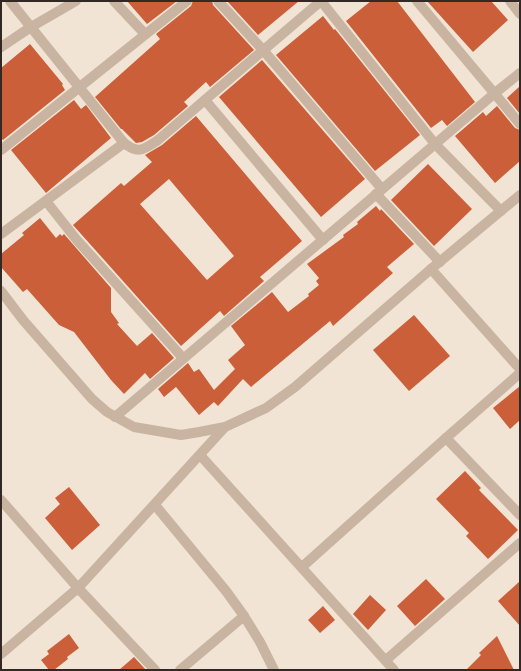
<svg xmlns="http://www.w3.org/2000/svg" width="521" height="671" viewBox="0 0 521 671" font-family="Commissioner,sans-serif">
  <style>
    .building { fill: #ca5f3a; fill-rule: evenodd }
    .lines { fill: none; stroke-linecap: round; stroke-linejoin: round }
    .minor { stroke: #c9b4a1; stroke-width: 10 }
    .tertiary { stroke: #c9b4a1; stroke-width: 10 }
  </style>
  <rect width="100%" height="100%" fill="#f1e4d5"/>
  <g class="building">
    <path d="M127,1H177L147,24Z"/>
    <path d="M193,1H212L213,5L254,50L210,87L206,82L184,102L188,106L154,135L142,142L136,143L122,129H121L95,97L160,39L156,34L191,6Z"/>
    <path d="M227,1H299L258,35Z"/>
    <path d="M371,1H397L475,102L447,126L442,120L431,128L346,21Z"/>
    <path d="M427,1H491L508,20L473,52Z"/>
    <path d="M323,16L334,30L335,29L420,135L375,171L276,55Z"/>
    <path d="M30,44L63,84L62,85L65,90L3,140L1,138V68Z"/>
    <path d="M262,60L365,179L321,217L219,97Z"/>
    <path d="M520,86V114L507,98Z"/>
    <path d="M74,100L81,109L86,105L111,138L46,193L11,150Z"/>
    <path d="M497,106L515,128L520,130V161L495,183L455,136L483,112L486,116Z"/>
    <path d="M196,116L302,241L260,277L264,281L224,316L220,311L181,346L73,225L121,183L124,186L152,162L145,155L162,145ZM169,179L234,256L207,280L140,204Z"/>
    <path d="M428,164L472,209L434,246L391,200Z"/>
    <path d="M376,206L380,211L381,209L414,244L387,267L393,273L333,326L330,321L251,387L243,379L218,406L214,402L199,415L176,387L164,397L158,389L188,363L194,372L199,369L214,390L235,369L228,360L245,345L231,326L272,292L288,312L309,296L308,294L319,285L316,281L319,278L307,264L344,237L343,235L358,224L357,222Z"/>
    <path d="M40,218L56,238L60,234L62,236L64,234L111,288V312L119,323L117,324L137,346L152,333L174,358L150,379L145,373L124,394L111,380L74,332L59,325L27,289L23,292L1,267V254L24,235L22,233Z"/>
    <path d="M414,315L450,356L409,391L373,350Z"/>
    <path d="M520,386V420L510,429L493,408Z"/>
    <path d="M465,471L481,488L479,490L518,530L488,559L466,536L469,533L436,499Z"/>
    <path d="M69,487L100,525L72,550L45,518L60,504L55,498Z"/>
    <path d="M426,579L445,599L415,626L397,606Z"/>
    <path d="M520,581V626L498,601Z"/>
    <path d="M370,595L386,610L368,630L353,614Z"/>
    <path d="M323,606L335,620L320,633L308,620Z"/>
    <path d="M69,634L79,648L67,657L68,659L54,670H49L41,660L49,654L47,651Z"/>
    <path d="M497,636L514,670H466L481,655L479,653Z"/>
    <path d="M134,657L146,670H119Z"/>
  </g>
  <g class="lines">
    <g class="minor">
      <path d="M10,1L124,143C139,155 144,149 158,140L321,1"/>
      <path d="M114,1L145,34"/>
      <path d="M218,1L263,50L382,189"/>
      <path d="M321,1L435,144L501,211"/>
      <path d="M417,1L520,124"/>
      <path d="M510,1L520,14"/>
      <path d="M1,47L31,27L76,1"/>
      <path d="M205,100L323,240"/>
      <path d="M1,150L187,1"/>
      <path d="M376,194L440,262"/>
      <path d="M46,201L76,239L183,358"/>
      <path d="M1,234L124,143"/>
      <path d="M431,269L520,369"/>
      <path d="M115,417L495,93L520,73"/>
      <path d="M446,438L520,515"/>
      <path d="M200,455L394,670"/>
      <path d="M1,500L78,588L155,670"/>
      <path d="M155,505L226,591L244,616L260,642L274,670"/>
      <path d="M302,567L446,438L520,373"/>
      <path d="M1,654L78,588L225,427"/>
      <path d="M386,660L520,543"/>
      <path d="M180,670L244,616"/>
    </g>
    <path class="tertiary" d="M1,291L23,320L92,399L107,412L134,427L181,435L199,432L225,427L266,408L295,387L431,269L520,195"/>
  </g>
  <rect width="521" height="671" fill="none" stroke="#332924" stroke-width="4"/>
</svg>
